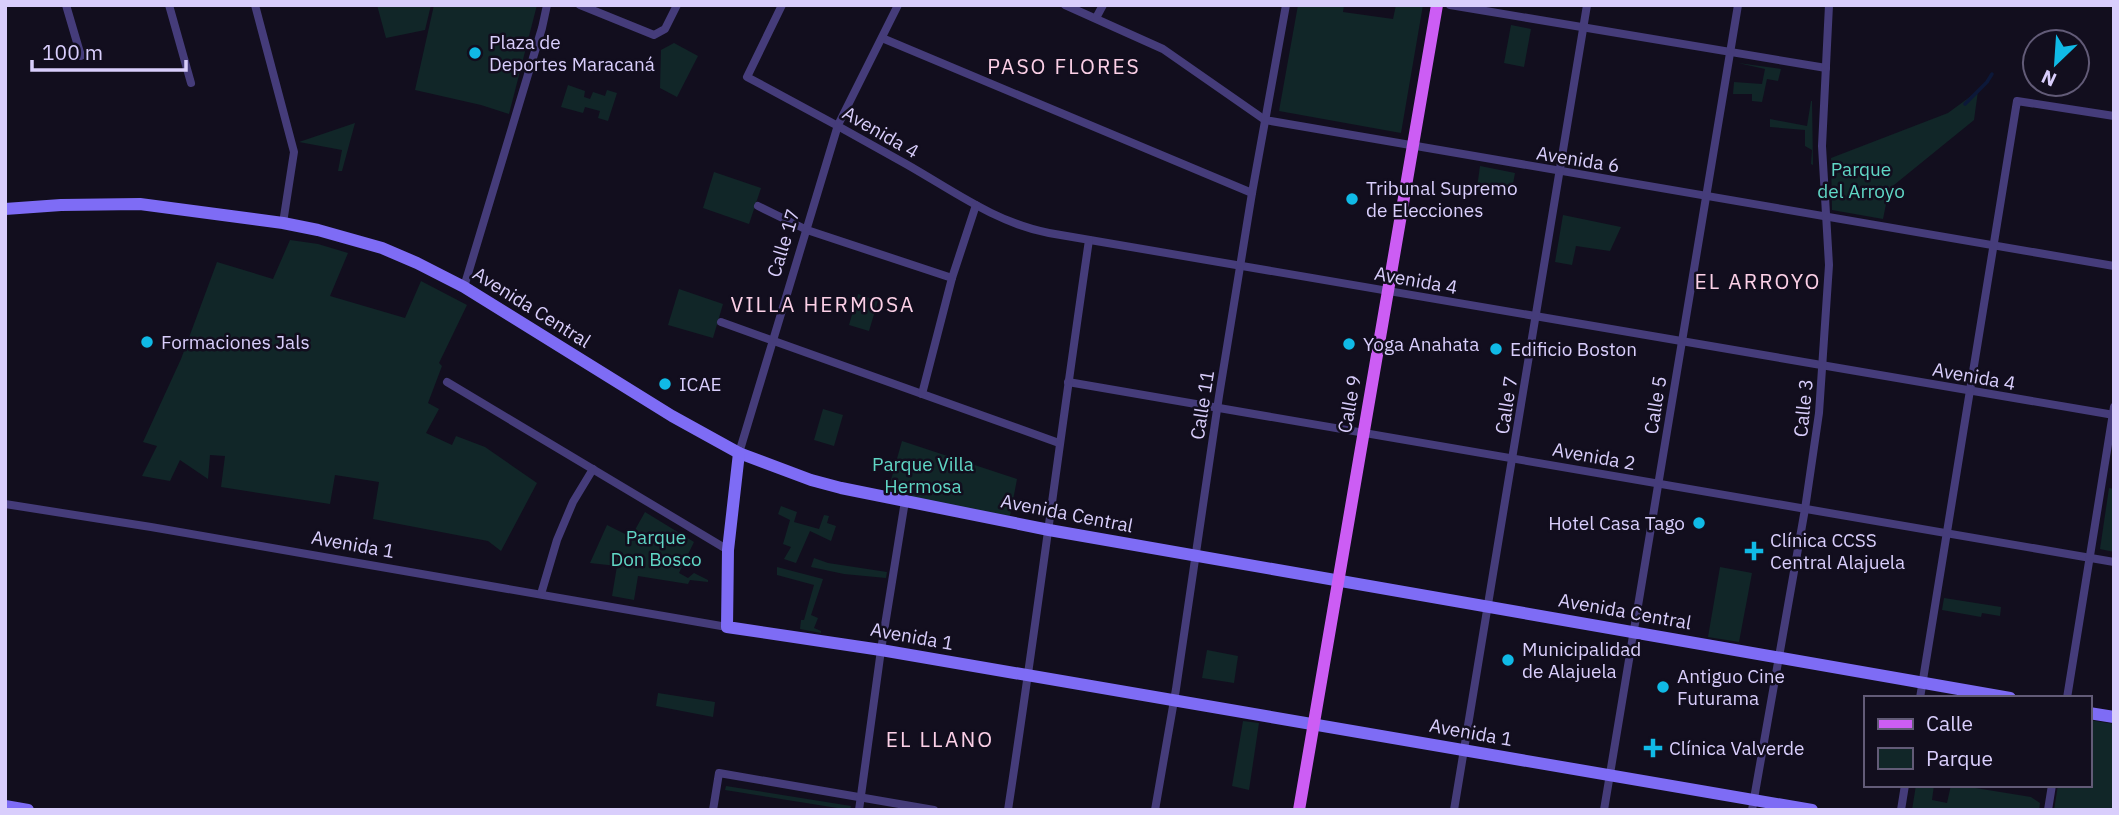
<svg xmlns="http://www.w3.org/2000/svg" width="2119" height="815" viewBox="0 0 2119 815" font-family="'IBM Plex Sans',sans-serif">
  <style>
    .green { fill: #112628 }
    .lines { fill: none; stroke-linecap: round; stroke-linejoin: round }
    .stream { stroke: #0c1839; stroke-width: 3.5 }
    .street { stroke: #453c7a; stroke-width: 8 }
    .secondary { stroke: #7e6cf5; stroke-width: 12 }
    .primary { stroke: #cc5df4; stroke-width: 12 }
    .poi-dot { fill: #10bae6; stroke: #120e1e; stroke-width: 2.5 }
    .labels { text-anchor: middle; stroke-width: 5; stroke-linejoin: round; paint-order: stroke }
    .poi-label { font-size: 19px; fill: #d9cefc; stroke: #120e1e; text-anchor: start }
    .street-label { font-size: 19px; fill: #d9cefc; stroke: #120e1e }
    .park-label { font-size: 19px; fill: #60d6c5; stroke: #120e1e }
    .neighbourhood-label { font-size: 21px; letter-spacing: 2px; fill: #fcd0e7; stroke: #120e1e }
  </style>
  <rect width="100%" height="100%" fill="#120e1e"/>
  <g class="green">
    <path d="M377,5H431L425,30L386,38Z"/>
    <path d="M434,5H537L509,114L481,105L415,90Z"/>
    <path d="M1298,5H1344L1343,12L1393,19L1396,5H1423L1401,133L1279,111Z"/>
    <path d="M1511,25L1531,29L1524,67L1504,63Z"/>
    <path d="M674,43L698,56L677,97L660,88L661,50Z"/>
    <path d="M1738,63L1781,69L1778,81L1767,79L1762,102L1752,101V94H1733L1734,82L1762,84L1765,69Z"/>
    <path d="M568,85L585,91L584,97L590,99L593,92L605,96L607,90L617,93L608,121L598,118L600,111L585,107L583,113L561,107Z"/>
    <path d="M1978,91L1974,120L1889,189L1883,219L1832,210L1831,158L1948,113Z"/>
    <path d="M1811,101H1812L1813,165L1811,164L1812,150L1805,146V130L1770,127V119L1807,126Z"/>
    <path d="M355,123L342,171H338L342,150L299,142Z"/>
    <path d="M1480,166L1515,173L1511,194L1477,188Z"/>
    <path d="M714,172L761,188L749,224L703,208Z"/>
    <path d="M1563,215L1621,227L1610,251L1576,246L1572,265L1555,262Z"/>
    <path d="M290,240L318,244L348,253L330,296L405,318L421,281L467,305L439,363L442,366L428,403L439,409L426,433L452,445L456,436L485,447L537,483L501,551L488,541L373,519L379,482L335,475L330,504L221,487L225,456L210,455L208,479L180,460L170,481L142,476L157,446L143,442L181,359L217,262L273,279Z"/>
    <path d="M679,289L723,304L713,338L668,325Z"/>
    <path d="M858,294L878,301L869,331L849,325Z"/>
    <path d="M823,409L843,415L834,446L814,440Z"/>
    <path d="M902,441L1017,479L1010,516L887,494Z"/>
    <path d="M2109,488L2114,489V552L2100,549Z"/>
    <path d="M781,506L797,512L794,522L819,529L824,515L829,516L827,523L836,526L831,541L810,531L796,563L784,559L791,547L783,544L790,520L778,514Z"/>
    <path d="M645,512L694,542L679,573L688,578L694,573L708,580V582L690,580L688,584L638,576L634,600L612,596L617,566L590,563L607,525L631,537Z"/>
    <path d="M814,558L828,563L887,572L886,578L844,574L811,567Z"/>
    <path d="M777,567L823,579L811,615L818,618L814,628L821,631V633L800,629L801,620H804L814,585L777,575Z"/>
    <path d="M1720,567L1752,573L1739,642L1708,637Z"/>
    <path d="M1944,598L2001,607L2000,616L1982,613L1981,617L1942,610Z"/>
    <path d="M1207,650L1238,656L1234,683L1202,678Z"/>
    <path d="M658,693L715,702L713,717L656,706Z"/>
    <path d="M2089,720L2114,724V810H2054L2058,785H2089Z"/>
    <path d="M1243,721L1259,723L1249,790L1232,786Z"/>
    <path d="M1916,785H1934L1932,800L1947,803L1951,785H1957L2031,797L2040,803L2039,810H1912Z"/>
    <path d="M726,786L851,806L850,810L725,790Z"/>
  </g>
  <g class="lines">
    <path class="stream" d="M1965,104L1987,82L1992,74"/>
    <g class="street">
      <path d="M66,5L81,56"/>
      <path d="M169,5L191,83"/>
      <path d="M255,5L294,152L283,223"/>
      <path d="M580,5L654,35L665,29L677,5"/>
      <path d="M782,5L747,77C800,105 853,134 906,164C952,190 996,223 1049,233L2114,415"/>
      <path d="M1065,5L1163,49L1265,120L2114,266"/>
      <path d="M1450,5L1826,68"/>
      <path d="M1096,18L1103,5"/>
      <path d="M882,38L1252,193"/>
      <path d="M758,206L807,230L952,278"/>
      <path d="M464,287L542,28L547,5"/>
      <path d="M721,322L1059,443"/>
      <path d="M447,382L728,550"/>
      <path d="M1068,382L2114,562"/>
      <path d="M922,394L952,278L976,205"/>
      <path d="M739,453L838,125L898,5"/>
      <path d="M5,504L151,527L727,627"/>
      <path d="M541,594L557,540L573,502L593,469"/>
      <path d="M1920,698L2017,101L2114,116"/>
      <path d="M2067,698L2114,407"/>
      <path d="M713,810L719,773L934,810"/>
      <path d="M859,810L881,650L905,501"/>
      <path d="M1008,810C1037,620 1061,430 1089,240"/>
      <path d="M1155,810L1176,689L1219,396L1252,193L1286,5"/>
      <path d="M1454,810L1587,5"/>
      <path d="M1604,810L1738,5"/>
      <path d="M1752,810L1805,509L1819,413L1829,265L1822,146L1829,5"/>
      <path d="M1901,810L1905,785"/>
      <path d="M2048,810L2052,785"/>
    </g>
    <g class="secondary">
      <path d="M5,209L61,205L140,204L283,223L318,230L382,248L417,263L464,287L672,416L739,453L811,480L841,488L1049,530L2010,698"/>
      <path d="M739,453L728,550L727,627L881,650L1812,810"/>
      <path d="M2089,713L2114,717"/>
      <path d="M5,806L28,810"/>
    </g>
    <path class="primary" d="M1299,810L1437,5"/>
  </g>
  <g class="poi-dot">
    <circle cx="475" cy="53" r="7"/>
    <circle cx="1352" cy="199" r="7"/>
    <circle cx="147" cy="342" r="7"/>
    <circle cx="1349" cy="344" r="7"/>
    <circle cx="1496" cy="349" r="7"/>
    <circle cx="665" cy="384" r="7"/>
    <circle cx="1699" cy="523" r="7"/>
    <path d="M1750.5 540.5h7v7h7v7h-7v7h-7v-7h-7v-7h7z"/>
    <circle cx="1508" cy="660" r="7"/>
    <circle cx="1663" cy="687" r="7"/>
    <path d="M1649.5 737.5h7v7h7v7h-7v7h-7v-7h-7v-7h7z"/>
  </g>
  <g class="labels">
    <g class="poi-label">
      <text x="489" y="49">Plaza de<tspan x="489" dy="22">Deportes Maracaná</tspan></text>
      <text x="1366" y="195">Tribunal Supremo<tspan x="1366" dy="22">de Elecciones</tspan></text>
      <text x="161" y="349">Formaciones Jals</text>
      <text x="1363" y="351">Yoga Anahata</text>
      <text x="1510" y="356">Edificio Boston</text>
      <text x="679" y="391">ICAE</text>
      <text x="1685" y="530" text-anchor="end">Hotel Casa Tago</text>
      <text x="1770" y="547">Clínica CCSS<tspan x="1770" dy="22">Central Alajuela</tspan></text>
      <text x="1522" y="656">Municipalidad<tspan x="1522" dy="22">de Alajuela</tspan></text>
      <text x="1677" y="683">Antiguo Cine<tspan x="1677" dy="22">Futurama</tspan></text>
      <text x="1669" y="755">Clínica Valverde</text>
    </g>
    <g class="street-label">
      <text transform="translate(881 132) rotate(30)" y="7">Avenida 4</text>
      <text transform="translate(1578 159) rotate(9)" y="7">Avenida 6</text>
      <text transform="translate(783 243) rotate(-73)" y="7">Calle 17</text>
      <text transform="translate(1416 280) rotate(10)" y="7">Avenida 4</text>
      <text transform="translate(532 307) rotate(32)" y="7">Avenida Central</text>
      <text transform="translate(1974 376) rotate(10)" y="7">Avenida 4</text>
      <text transform="translate(1349 404) rotate(-80)" y="7">Calle 9</text>
      <text transform="translate(1202 405) rotate(-81)" y="7">Calle 11</text>
      <text transform="translate(1506 405) rotate(-81)" y="7">Calle 7</text>
      <text transform="translate(1655 405) rotate(-81)" y="7">Calle 5</text>
      <text transform="translate(1803 408) rotate(-84)" y="7">Calle 3</text>
      <text transform="translate(1594 456) rotate(10)" y="7">Avenida 2</text>
      <text transform="translate(1067 513) rotate(11)" y="7">Avenida Central</text>
      <text transform="translate(353 544) rotate(10)" y="7">Avenida 1</text>
      <text transform="translate(1625 611) rotate(10)" y="7">Avenida Central</text>
      <text transform="translate(912 636) rotate(10)" y="7">Avenida 1</text>
      <text transform="translate(1471 732) rotate(10)" y="7">Avenida 1</text>
    </g>
    <g class="park-label">
      <text x="1861" y="176">Parque<tspan x="1861" dy="22">del Arroyo</tspan></text>
      <text x="923" y="471">Parque Villa<tspan x="923" dy="22">Hermosa</tspan></text>
      <text x="656" y="544">Parque<tspan x="656" dy="22">Don Bosco</tspan></text>
    </g>
    <g class="neighbourhood-label">
      <text x="1064" y="74">PASO FLORES</text>
      <text x="1758" y="289">EL ARROYO</text>
      <text x="823" y="312">VILLA HERMOSA</text>
      <text x="940" y="747">EL LLANO</text>
    </g>
  </g>
  <rect width="2119" height="815" fill="none" stroke="#d9cefc" stroke-width="14"/>
  <rect x="1864" y="696" width="228" height="91" fill="#120e1e" stroke="#625b77" stroke-width="2"/>
  <rect x="1878" y="719" width="35" height="10" fill="#cc5df4" stroke="#625b77" stroke-width="2"/>
  <text x="1926" y="731" font-size="21" fill="#d9cefc">Calle</text>
  <rect x="1878" y="748" width="35" height="21" fill="#112628" stroke="#625b77" stroke-width="2"/>
  <text x="1926" y="766" font-size="21" fill="#d9cefc">Parque</text>
  <g transform="translate(2056 63) rotate(205)"><circle r="33" fill="#120e1e" stroke="#625b77" stroke-width="2"/>
  <path d="M0-5L12 26L0 18L-12 26Z" fill="#10bae6"/>
  <text y="-10" font-size="19" font-weight="bold" text-anchor="middle" fill="#d9cefc">N</text>
  </g>
  <path d="M32 60v10h154v-10" fill="none" stroke="#d9cefc" stroke-width="3.5"/>
  <text x="42" y="60" font-size="21" fill="#d9cefc" stroke="#120e1e" stroke-width="5" paint-order="stroke">100 m</text>
</svg>
